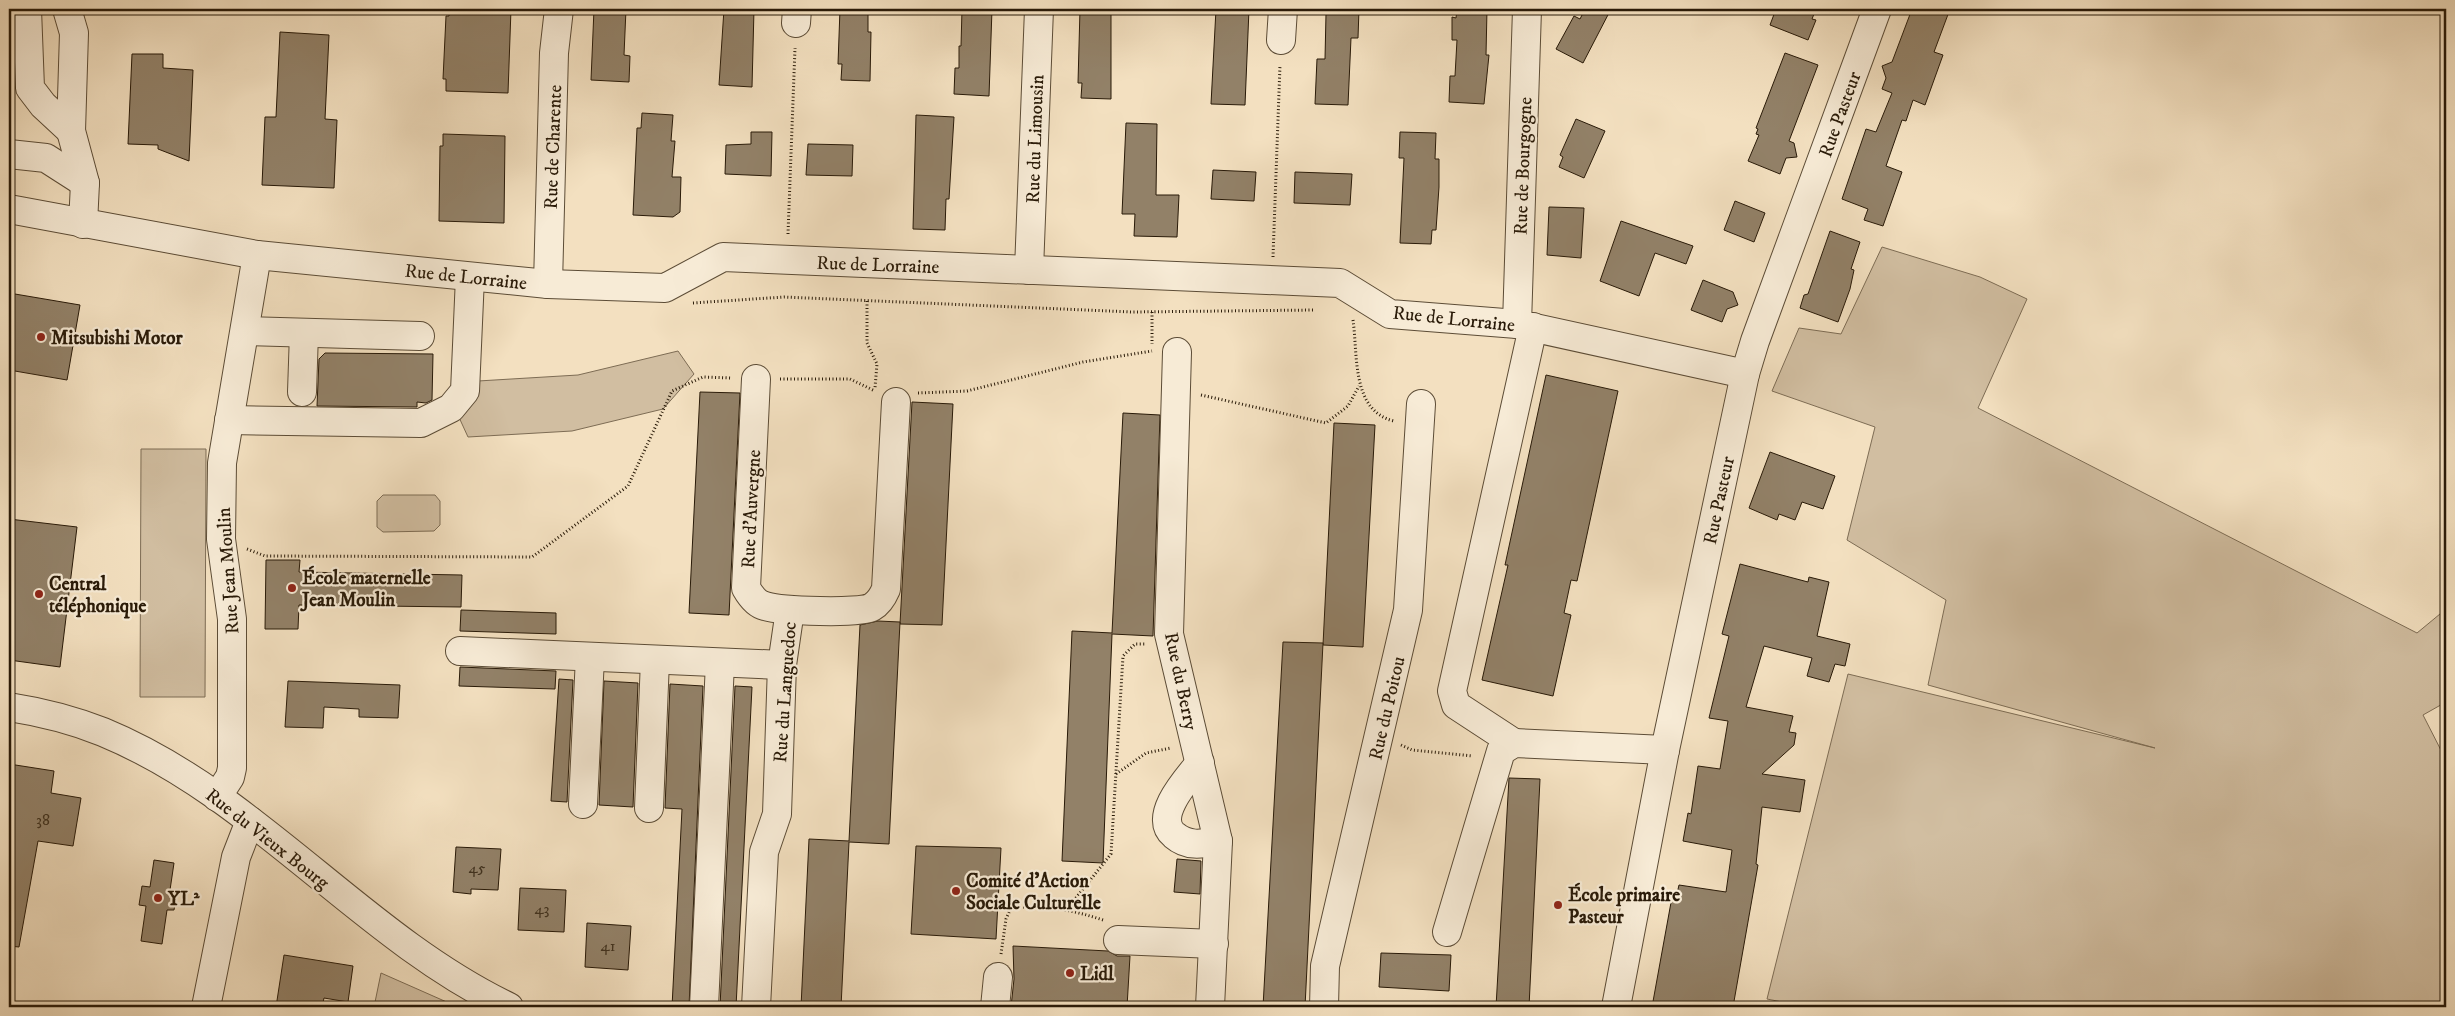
<svg xmlns="http://www.w3.org/2000/svg" width="2455" height="1016" viewBox="0 0 2455 1016" font-family="'IM FELL DW Pica',serif">
  <style>
    .green { fill: #d1bea1; stroke: #7d6c54 }
    .building { fill: #928168; stroke: #291a08 }
    .lines { fill: none; stroke-linecap: round; stroke-linejoin: round }
    .minor-casing { stroke: #5c4c36; stroke-width: 30 }
    .path { stroke: #291a08; stroke-width: 3; stroke-dasharray: 1 2.5; stroke-linecap: butt }
    .minor { stroke: #f7ebd6; stroke-width: 28 }
    .poi-dot { fill: #8f2418; stroke: #f7ebd6; stroke-width: 2 }
    .labels { text-anchor: middle; stroke-width: 4.5; stroke-linejoin: round; paint-order: stroke }
    .number-label { font-size: 16px; fill: #433420 }
    .street-label { font-size: 19px; fill: #291a08; stroke: #f7ebd6 }
    .poi-label { font-size: 19px; font-weight: bold; fill: #291a08; stroke: #f7ebd6; text-anchor: start }
  </style>
  <rect width="100%" height="100%" fill="#f3e0c0"/>
  <filter id="stains"><feTurbulence type="fractalNoise" baseFrequency=".004" numOctaves="4"/><feColorMatrix values="0 0 0 0 .2 0 0 0 0 .09 0 0 0 0 .02 0 0 0 .5 -.17"/></filter>
  <radialGradient id="worn" r=".72"><stop offset=".6" stop-color="#630" stop-opacity="0"/><stop offset="1" stop-color="#630" stop-opacity=".3"/></radialGradient>
  <g class="green">
    <path d="M1882,247L1980,277L2027,299L1978,408L2417,633L2446,609V702L2423,715L2446,760V1007H1807L1767,999L1848,674L2155,748L1928,685L1946,600L1847,540L1875,427L1772,391L1799,328L1841,334Z"/>
    <path d="M678,351L694,374L663,409L572,431L468,437L457,413L478,381L578,375Z"/>
    <path d="M141,449H206L205,697H140Z"/>
    <path d="M383,495H435L440,501V525L434,531L383,532L377,527V501Z"/>
    <path d="M381,973L458,1007H374Z"/>
  </g>
  <g class="building">
    <path d="M449,9H511L508,93L446,91V79H443L446,16H449Z"/>
    <path d="M594,9H626L624,55L630,56L629,82L591,80Z"/>
    <path d="M724,9H754L752,87L719,85Z"/>
    <path d="M840,9H868V32H871L870,81L841,80L842,64H838Z"/>
    <path d="M962,9H992L989,96L954,94L955,68H959V46H961Z"/>
    <path d="M1080,9H1111V99L1081,98L1082,83H1078Z"/>
    <path d="M1216,9H1249L1245,105L1211,104Z"/>
    <path d="M1329,9H1359L1358,38H1351L1348,105L1315,104L1317,59H1325L1326,14H1329Z"/>
    <path d="M1457,9H1487L1486,55H1489L1484,104L1449,102L1450,76H1455L1457,40H1452V17L1456,18Z"/>
    <path d="M1585,9H1611L1583,63L1556,49L1574,16L1580,19Z"/>
    <path d="M1776,9H1816L1812,19L1816,20L1808,40L1770,25Z"/>
    <path d="M1912,9H1950L1934,52L1943,55L1925,105L1913,100L1906,121L1902,120L1886,166L1902,172L1883,226L1864,220L1868,209L1842,199L1866,129L1876,132L1892,93L1882,89L1886,78L1882,66L1892,62Z"/>
    <path d="M280,32L329,35L325,119L337,120L334,188L262,185L265,117H276Z"/>
    <path d="M1785,53L1818,65L1789,141L1794,143L1797,157L1786,158L1780,174L1748,161L1759,135L1756,134L1758,129L1756,128Z"/>
    <path d="M132,54H163V68L193,70L189,161L158,149V145L128,144Z"/>
    <path d="M642,113L673,115L671,141H675L672,177H681L680,212L673,217L633,215L637,128H641Z"/>
    <path d="M916,115L954,117L949,199H946L945,230L913,229Z"/>
    <path d="M1576,119L1605,131L1584,178L1559,167L1563,157L1560,155Z"/>
    <path d="M1126,123L1157,124L1156,195H1179L1177,237L1134,236L1135,214H1122Z"/>
    <path d="M751,132H772L771,176L725,174L726,145L751,144Z"/>
    <path d="M1400,132L1436,133L1435,159H1439V187L1436,230H1432L1431,244L1400,243L1404,158H1399Z"/>
    <path d="M443,134L505,136L504,223L439,221L440,146H443Z"/>
    <path d="M808,144L853,145L852,176L806,175Z"/>
    <path d="M1213,170L1256,172L1254,201L1211,199Z"/>
    <path d="M1295,172L1352,174L1350,205L1294,203Z"/>
    <path d="M1735,201L1765,213L1754,242L1724,230Z"/>
    <path d="M1549,207L1584,208L1581,258L1547,255Z"/>
    <path d="M1621,221L1693,246L1686,264L1655,253L1639,296L1600,281Z"/>
    <path d="M1830,231L1860,242L1851,269L1854,270L1850,289L1838,322L1800,308L1804,295L1808,294Z"/>
    <path d="M1703,280L1733,292L1738,305L1727,309L1722,322L1691,310Z"/>
    <path d="M9,293L80,305L67,380L9,370Z"/>
    <path d="M325,353L433,354L432,400L426,403L417,402V407L317,406L319,359Z"/>
    <path d="M1546,375L1618,391L1577,581L1571,580L1564,613L1571,615L1553,696L1482,680L1508,565H1505Z"/>
    <path d="M700,392L740,393L729,615L689,613Z"/>
    <path d="M912,402L953,404L942,625L900,624Z"/>
    <path d="M1123,413L1160,415L1153,636L1112,634L1103,863L1062,861L1072,631L1112,633Z"/>
    <path d="M1334,423L1375,425L1363,647L1323,645Z"/>
    <path d="M1770,452L1835,476L1823,509L1802,502L1795,520L1779,514L1777,520L1749,508Z"/>
    <path d="M9,519L77,527L60,667L9,660Z"/>
    <path d="M266,560H300L299,572L462,575L461,607L299,605L298,629H265Z"/>
    <path d="M1740,564L1808,582L1809,577L1829,582L1817,636L1850,644L1845,666L1835,664L1829,682L1807,676L1812,658L1764,646L1746,707L1793,716L1789,732L1796,733L1794,745L1762,774L1805,780L1800,812L1762,807L1756,864L1758,865L1733,1007H1652L1672,897L1676,898L1679,885L1726,892L1732,850L1683,841L1688,813L1691,814L1698,766L1720,769L1728,721L1709,718L1729,636L1722,634Z"/>
    <path d="M461,610L556,613V634L460,631Z"/>
    <path d="M878,621L900,622L889,844L849,842L841,1007H801L809,839L849,841L860,625Z"/>
    <path d="M1283,642L1323,643L1305,1007H1263Z"/>
    <path d="M460,667L556,671L555,689L459,686Z"/>
    <path d="M559,679L573,680L567,802L551,801Z"/>
    <path d="M288,681L400,685L398,718L359,717V709L324,707L323,728L285,727Z"/>
    <path d="M604,681L638,683L633,807L599,805Z"/>
    <path d="M670,684L703,686L689,1007H672L682,809L665,808Z"/>
    <path d="M735,686L752,687L736,1007H720Z"/>
    <path d="M9,764L54,771L51,793L81,798L73,846L38,841L19,947L9,946Z"/>
    <path d="M1509,778L1540,779L1529,1007H1496Z"/>
    <path d="M916,846L1001,848L996,939L911,934Z"/>
    <path d="M456,847L501,849L498,890L471,889V894L453,892Z"/>
    <path d="M1177,859L1201,861L1200,894L1174,892Z"/>
    <path d="M154,860L174,863L170,890L177,892L174,910H167L162,944L141,941L146,906L139,905L142,886L150,887Z"/>
    <path d="M520,888L566,890L564,932L518,930Z"/>
    <path d="M587,923L631,926L628,970L585,967Z"/>
    <path d="M1013,946L1108,951L1117,956H1130L1127,1007H1011L1014,979Z"/>
    <path d="M1381,953L1451,955L1449,991L1379,987Z"/>
    <path d="M284,955L353,966L348,1002L324,998L322,1007H276Z"/>
  </g>
  <g class="lines">
    <defs>
      <g id="minor">
        <path d="M27,9L30,88L43,105L71,131"/>
        <path d="M67,9L74,33L71,131L85,183L83,224"/>
        <path d="M796,23L797,9"/>
        <path d="M1281,40L1283,9"/>
        <path d="M9,154L46,158L85,183"/>
        <path d="M9,209L257,255L548,284L665,288L723,257L1340,283L1390,314L1517,324L1745,374"/>
        <path d="M1029,270L1039,9"/>
        <path d="M548,284L554,53L559,9"/>
        <path d="M1517,324L1527,9"/>
        <path d="M245,331L420,336"/>
        <path d="M1177,352L1169,634L1218,841L1210,1007"/>
        <path d="M756,379L746,588C750,595 756,604 765,606C780,611 860,614 872,607C879,603 883,596 886,589L896,402"/>
        <path d="M302,392L304,333"/>
        <path d="M229,420L421,423L451,408L465,391L470,277"/>
        <path d="M460,651L782,665"/>
        <path d="M9,707C41,712 73,720 103,732C256,795 361,936 509,1007"/>
        <path d="M1514,743L1456,705L1452,691L1533,327"/>
        <path d="M1200,763C1187,779 1152,817 1174,835C1188,847 1202,844 1218,841"/>
        <path d="M217,797L230,777L232,768V619L221,539L222,463L257,255"/>
        <path d="M583,804L590,657"/>
        <path d="M649,808L655,660"/>
        <path d="M1447,932L1501,751L1514,743L1665,750"/>
        <path d="M1118,940L1214,944"/>
        <path d="M206,1007L236,857L250,821"/>
        <path d="M704,1007L720,663"/>
        <path d="M756,1007L764,852L777,814L782,665L790,610"/>
        <path d="M995,1007L998,977"/>
        <path d="M1324,1007L1325,966L1408,610L1421,404"/>
        <path d="M1616,1007L1665,750L1745,374L1755,341L1877,9"/>
      </g>
    </defs>
    <use href="#minor" class="minor-casing"/>
    <g class="path">
      <path d="M788,234L795,48"/>
      <path d="M1273,257L1280,65"/>
      <path d="M867,301V343L877,364L875,388"/>
      <path d="M693,303L784,297L1132,312L1314,310"/>
      <path d="M1152,312V344"/>
      <path d="M1353,320C1358,354 1351,411 1394,421"/>
      <path d="M780,379H850L875,391"/>
      <path d="M918,393L967,391L1083,362L1152,351"/>
      <path d="M1201,395L1326,423L1348,406L1359,386"/>
      <path d="M247,549L265,556L532,557L628,486L672,391L703,377L731,378"/>
      <path d="M1401,745L1412,750L1473,756"/>
      <path d="M1116,774L1146,753L1171,748"/>
      <path d="M1067,909L1111,854L1123,656L1135,644H1146"/>
      <path d="M1001,954L1006,919L1011,908C1044,904 1072,910 1103,920"/>
    </g>
    <use href="#minor" class="minor"/>
  </g>
  <g class="poi-dot">
    <circle cx="41" cy="337" r="5"/>
    <circle cx="292" cy="588" r="5"/>
    <circle cx="39" cy="594" r="5"/>
    <circle cx="956" cy="891" r="5"/>
    <circle cx="158" cy="898" r="5"/>
    <circle cx="1558" cy="905" r="5"/>
    <circle cx="1070" cy="973" r="5"/>
  </g>
  <g class="labels">
    <g class="number-label">
      <text x="43" y="825">38</text>
      <text x="477" y="873">45</text>
      <text x="542" y="914">43</text>
      <text x="608" y="951">41</text>
    </g>
    <g class="street-label">
      <text transform="translate(1839 114) rotate(-70)" y="7">Rue Pasteur</text>
      <text transform="translate(1034 139) rotate(-88)" y="7">Rue du Limousin</text>
      <text transform="translate(552 147) rotate(-88)" y="7">Rue de Charente</text>
      <text transform="translate(1522 166) rotate(-88)" y="7">Rue de Bourgogne</text>
      <text transform="translate(878 264) rotate(2)" y="7">Rue de Lorraine</text>
      <text transform="translate(466 276) rotate(6)" y="7">Rue de Lorraine</text>
      <text transform="translate(1454 318) rotate(6)" y="7">Rue de Lorraine</text>
      <text transform="translate(1718 500) rotate(-78)" y="7">Rue Pasteur</text>
      <text transform="translate(750 509) rotate(-87)" y="7">Rue d'Auvergne</text>
      <text transform="translate(227 571) rotate(-94)" y="7">Rue Jean Moulin</text>
      <text transform="translate(1182 681) rotate(78)" y="7">Rue du Berry</text>
      <text transform="translate(784 692) rotate(-86)" y="7">Rue du Languedoc</text>
      <text transform="translate(1386 708) rotate(-77)" y="7">Rue du Poitou</text>
      <text transform="translate(268 838) rotate(38)" y="7">Rue du Vieux Bourg</text>
    </g>
    <g class="poi-label">
      <text x="51" y="344">Mitsubishi Motor</text>
      <text x="302" y="584">École maternelle<tspan x="302" dy="22">Jean Moulin</tspan></text>
      <text x="49" y="590">Central<tspan x="49" dy="22">téléphonique</tspan></text>
      <text x="966" y="887">Comité d’Action<tspan x="966" dy="22">Sociale Culturelle</tspan></text>
      <text x="1568" y="901">École primaire<tspan x="1568" dy="22">Pasteur</tspan></text>
      <text x="168" y="905">YL²</text>
      <text x="1080" y="980">Lidl</text>
    </g>
  </g>
  <rect width="2455" height="1016" fill="none" stroke="#f3e0c0" stroke-width="30"/>
  <rect x="10" y="10" width="2435" height="996" fill="none" stroke="#291a08" stroke-width="2.5"/>
  <rect x="15" y="15" width="2425" height="986" fill="none" stroke="#291a08"/>
  <rect width="100%" height="100%" filter="url(#stains)"/>
  <rect width="100%" height="100%" fill="url(#worn)"/>
</svg>
